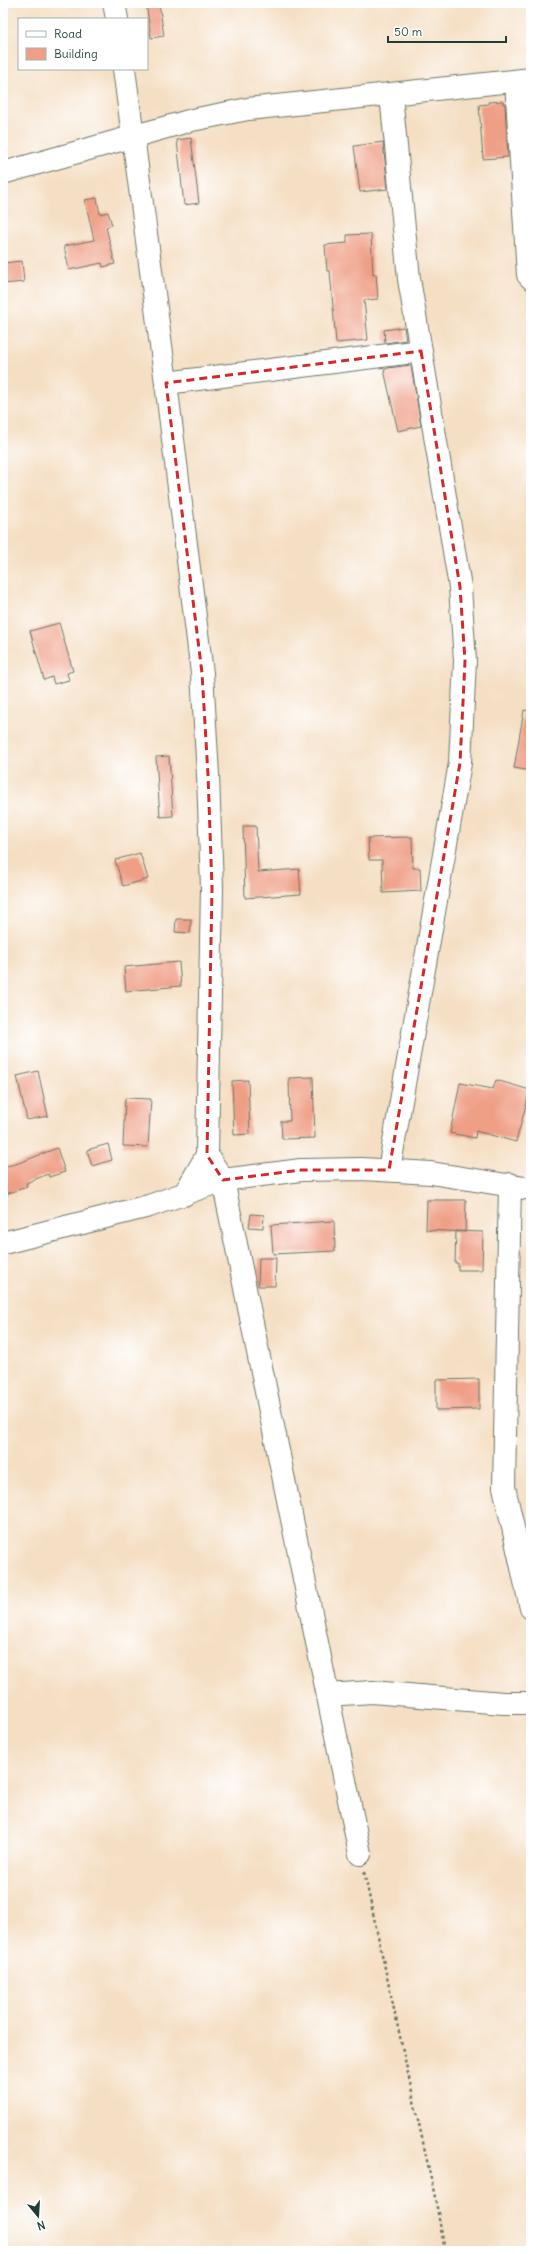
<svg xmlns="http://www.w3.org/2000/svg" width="534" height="2254" viewBox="0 0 534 2254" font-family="Delius,sans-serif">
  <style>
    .building { fill: #ef9f86 }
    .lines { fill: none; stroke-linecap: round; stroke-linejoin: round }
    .minor-casing { stroke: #6a7666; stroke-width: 24 }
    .path { stroke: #6a7666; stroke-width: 2.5; stroke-dasharray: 3 3; stroke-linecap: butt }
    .minor { stroke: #fff; stroke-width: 22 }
    .marked { fill: none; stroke: #d62828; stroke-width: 3; stroke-dasharray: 8 5; stroke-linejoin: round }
  </style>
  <rect width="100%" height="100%" fill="#fff"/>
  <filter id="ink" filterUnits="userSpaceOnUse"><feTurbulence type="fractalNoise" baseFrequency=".025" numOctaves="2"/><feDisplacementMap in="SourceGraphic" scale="8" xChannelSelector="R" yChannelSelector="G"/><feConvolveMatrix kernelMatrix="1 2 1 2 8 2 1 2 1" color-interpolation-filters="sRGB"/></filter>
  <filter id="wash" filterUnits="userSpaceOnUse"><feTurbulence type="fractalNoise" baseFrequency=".012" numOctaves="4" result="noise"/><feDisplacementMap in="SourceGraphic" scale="16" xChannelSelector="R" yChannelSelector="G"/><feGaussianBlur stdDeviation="0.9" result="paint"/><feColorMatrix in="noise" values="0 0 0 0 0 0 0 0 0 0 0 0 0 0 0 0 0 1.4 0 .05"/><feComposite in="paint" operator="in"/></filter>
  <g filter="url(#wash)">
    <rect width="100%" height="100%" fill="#f5dfc4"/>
    <g id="blocks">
      <g class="building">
        <path d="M146,3H159L164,36L151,38Z"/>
        <path d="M503,101V104H505L508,157L483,159L479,105L489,104L488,102Z"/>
        <path d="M191,138L199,203L184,205L177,140Z"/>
        <path d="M383,142L388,189L360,192L354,146Z"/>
        <path d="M97,198L100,214L108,212L112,225L106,227L115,264L103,267L102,263L69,270L64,246L94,240L85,200Z"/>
        <path d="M371,234L373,275L376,274L378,299L364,300L368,340L336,343L330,271H327L325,245L347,243V235Z"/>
        <path d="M22,261L24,282L3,284V263Z"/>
        <path d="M404,327L406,340L385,343L384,330Z"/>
        <path d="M411,365L421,426L398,431L384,370L388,368Z"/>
        <path d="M59,623L73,671L67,673L69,680L54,684L52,677L44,680L30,631Z"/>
        <path d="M524,710L531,711V771L514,768Z"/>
        <path d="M169,756L173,816L160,817L156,757Z"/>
        <path d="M243,826H256L258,872L299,869L301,894L245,898Z"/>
        <path d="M412,837L413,868H420L421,891L383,893L382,860H369L368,838Z"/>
        <path d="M140,853L148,879L123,886L115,860Z"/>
        <path d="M176,919H191L190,933L175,932Z"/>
        <path d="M179,962L181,986L126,991L124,967Z"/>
        <path d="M38,1071L48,1116L27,1120L17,1076Z"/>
        <path d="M313,1077L315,1138L282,1139L281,1121H290L289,1078Z"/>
        <path d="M248,1080L250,1134L234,1135L232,1081Z"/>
        <path d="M496,1080L530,1090L516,1142L476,1131L475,1138L450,1133L460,1083L493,1089Z"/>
        <path d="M125,1098L151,1099L148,1147L123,1146Z"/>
        <path d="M108,1144L112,1160L92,1166L87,1150Z"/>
        <path d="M57,1148L65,1172L49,1177L48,1174L26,1183L27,1187L3,1195V1167L19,1163Z"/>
        <path d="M427,1200H466L465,1232L426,1230Z"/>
        <path d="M251,1214L264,1215L263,1228L249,1227Z"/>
        <path d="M334,1221L335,1251L273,1254L271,1225Z"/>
        <path d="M456,1231L483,1232L482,1270H458V1263H455Z"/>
        <path d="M259,1258H276L275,1286H258Z"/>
        <path d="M479,1379V1409L436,1410V1380Z"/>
      </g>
    </g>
  </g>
  <g filter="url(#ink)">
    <use href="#blocks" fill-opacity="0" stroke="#6a7666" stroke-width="1"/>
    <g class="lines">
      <defs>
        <g id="minor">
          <path d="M114,3L117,19"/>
          <path d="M124,69L166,383L202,673L208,775L212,888L207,1155L184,1195"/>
          <path d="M516,81L528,275L531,278"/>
          <path d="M3,173L192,120L248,109L531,79"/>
          <path d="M166,383L421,351"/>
          <path d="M207,1155L223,1180L360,1854"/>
          <path d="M389,1170L460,763L465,661L460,587L409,279L391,95"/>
          <path d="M510,1184L504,1487L531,1608"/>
          <path d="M3,1243L149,1206L223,1180L301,1170L362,1169L431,1173L531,1189"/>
          <path d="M328,1695L372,1692L503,1703H531"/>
        </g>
      </defs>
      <use href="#minor" class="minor-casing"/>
      <path class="path" d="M364,1872L435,2197L445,2251"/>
      <use href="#minor" class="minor"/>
    </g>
  </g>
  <path class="marked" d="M421,351L460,587L465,661L460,763L389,1170H301L223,1180L207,1155L212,888L208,775L202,673L166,383Z"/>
  <rect width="534" height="2254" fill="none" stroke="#fff" stroke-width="16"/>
  <rect x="18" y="18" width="130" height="52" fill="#ffffff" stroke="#a5b1ae"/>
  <rect x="26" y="31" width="20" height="6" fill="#ffffff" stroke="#a5b1ae"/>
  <text x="54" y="38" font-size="12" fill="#1f3d34">Road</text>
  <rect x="26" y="48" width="20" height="12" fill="#ef9f86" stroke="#a5b1ae"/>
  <text x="54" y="58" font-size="12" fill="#1f3d34">Building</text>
  <g transform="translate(38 2216) rotate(162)" stroke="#ffffff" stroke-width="3" paint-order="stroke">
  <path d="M0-3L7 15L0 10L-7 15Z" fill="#1f3d34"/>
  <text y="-6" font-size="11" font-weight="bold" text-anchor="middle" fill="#1f3d34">N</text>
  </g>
  <path d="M388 36v6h118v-6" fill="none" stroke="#1f3d34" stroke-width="2"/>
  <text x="394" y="36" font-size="12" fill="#1f3d34" stroke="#ffffff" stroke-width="3" paint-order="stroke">50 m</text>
</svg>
